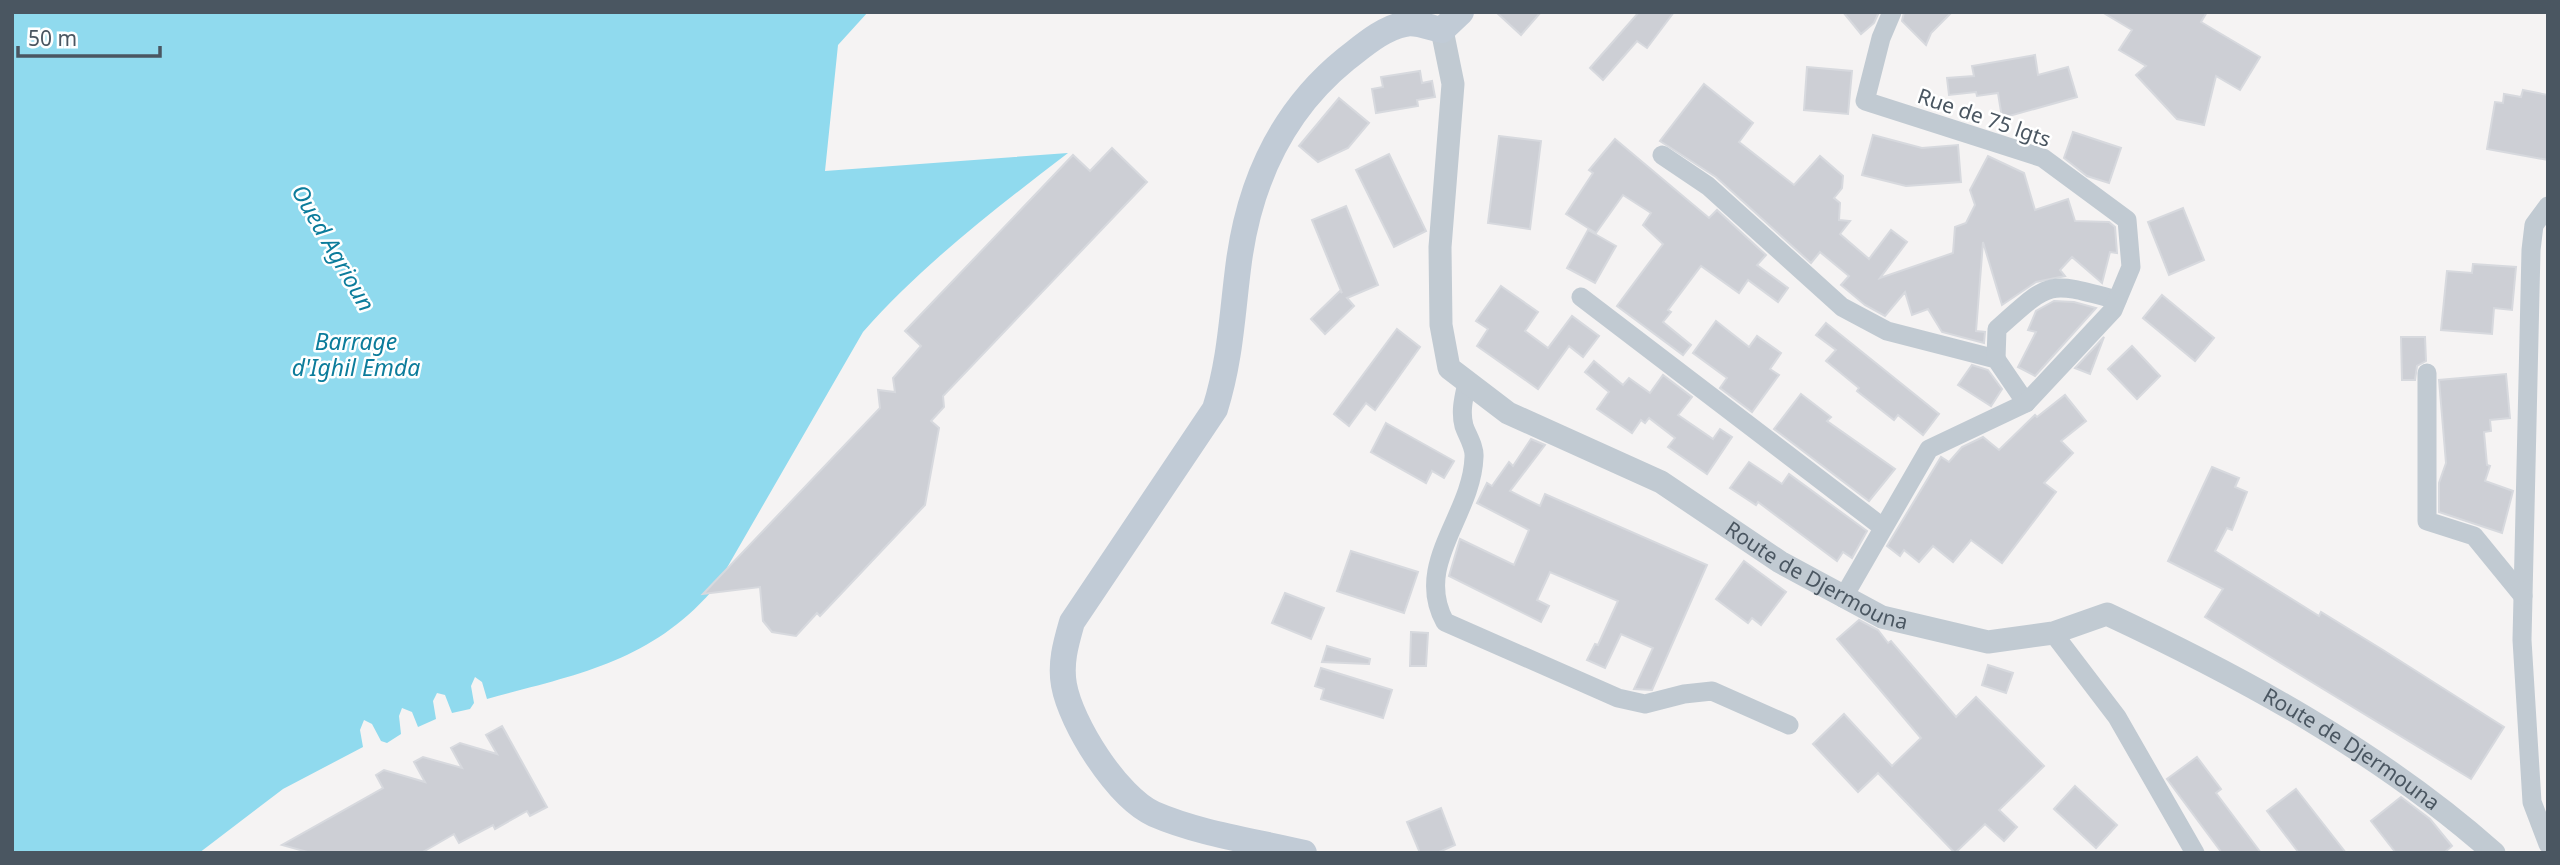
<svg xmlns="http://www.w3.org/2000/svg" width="2560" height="865" viewBox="0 0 2560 865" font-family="'Noto Sans',sans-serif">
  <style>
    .water { fill: #90daee }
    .building { fill: #cdcfd5; stroke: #d7d9de; stroke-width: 2 }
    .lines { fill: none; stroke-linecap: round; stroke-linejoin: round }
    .minor { stroke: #c1cad2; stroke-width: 19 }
    .tertiary { stroke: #c1cad2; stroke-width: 23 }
    .secondary { stroke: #c1cbd6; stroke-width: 26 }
    .labels { text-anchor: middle; stroke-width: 5; stroke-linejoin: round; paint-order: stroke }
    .street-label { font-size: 21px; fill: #4a5661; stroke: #fff }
    .water-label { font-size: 23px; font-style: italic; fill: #0c7c9b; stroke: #fff }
  </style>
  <rect width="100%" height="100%" fill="#f5f3f3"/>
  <path class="water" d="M12,12H868L838,45L825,171L1068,153C995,209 924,263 863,332L717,585C653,662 578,674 487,699L482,682L475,677L471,686L474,703L470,709L452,713L445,695L437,693L433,701L436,719L418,727L412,712L402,708L399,716L401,734L387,743L381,741L372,724L364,720L360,730L363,747L283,789L199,853H12Z"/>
  <g class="building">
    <path d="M1496,12H1541L1521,35Z"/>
    <path d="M1639,12H1674L1647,48L1637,41L1603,80L1590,68Z"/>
    <path d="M1843,12H1879L1874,23L1861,34Z"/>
    <path d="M1904,12H1952L1931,33L1926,45L1902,21Z"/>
    <path d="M2102,12H2207L2201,22L2260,57L2240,90L2216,76L2204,125L2177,119L2136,75L2146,66L2119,50L2132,30Z"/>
    <path d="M2035,55L2038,75L2068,67L2077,97L2002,118L1998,93L1977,96L1976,92L1949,95L1947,78L1974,76L1972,66Z"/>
    <path d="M1807,67L1852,71L1848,114L1804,110Z"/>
    <path d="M1420,71L1422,83L1432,81L1435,97L1417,100L1418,106L1376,113L1372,89L1383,87L1381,77Z"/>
    <path d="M1704,84L1753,123L1739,142L1794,185L1820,156L1843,176L1842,188L1834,198L1840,203L1839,220L1850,221L1840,234L1869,259L1891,230L1907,242L1880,278L1953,253L1955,227L1966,223L1975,205L1970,190L1988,156L2024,173L2035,210L2068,199L2075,221L2109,222L2115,227L2117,253L2110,252L2102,283L2072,257L2060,270L2065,276L2036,282L2002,305L1983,242L1976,331L1985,332L1984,343L1942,332L1928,309L1912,315L1905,292L1885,316L1865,305L1841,285L1849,276L1820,252L1811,263L1716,177L1660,141Z"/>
    <path d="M2523,90L2548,95V160L2487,149L2495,102L2503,103L2504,94L2521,97Z"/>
    <path d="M1339,98L1369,123L1348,148L1318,162L1299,146Z"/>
    <path d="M2073,132L2121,148L2109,183L2087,176L2064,158Z"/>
    <path d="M1873,135L1922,148L1958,145L1961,182L1906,186L1862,175Z"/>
    <path d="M1499,136L1541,141L1530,229L1488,223Z"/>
    <path d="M1615,139L1709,218L1717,210L1766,255L1757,265L1788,288L1778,302L1748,280L1739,293L1701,266L1668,310L1671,312L1663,322L1691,345L1683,355L1617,306L1663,244L1643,225L1651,213L1623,195L1596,233L1566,214L1593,173L1589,170Z"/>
    <path d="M1112,148L1147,182L943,396L944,407L931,421L939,428L925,505L820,616L817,613L796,636L772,632L763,621L760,587L703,594L880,408L878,390L895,392L893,378L921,346L905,331L1073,155L1090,171Z"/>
    <path d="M1389,154L1426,231L1394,247L1356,170Z"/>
    <path d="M1346,206L1378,285L1347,298L1354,306L1325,334L1311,319L1340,291L1342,293L1312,220Z"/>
    <path d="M2183,208L2204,260L2169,275L2148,222Z"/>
    <path d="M1588,230L1616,246L1595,283L1567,268Z"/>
    <path d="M2473,264L2516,267L2512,310L2494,308L2492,334L2441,330L2447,271L2472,273Z"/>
    <path d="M1501,286L1538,312L1525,331L1548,348L1572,316L1599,336L1583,357L1569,346L1538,389L1477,346L1488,329L1476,321Z"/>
    <path d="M2162,295L2214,338L2195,361L2143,318Z"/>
    <path d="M2054,301L2074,302L2096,308L2035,376L2018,367L2036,332L2028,330L2036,311Z"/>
    <path d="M1716,321L1749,347L1757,336L1781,353L1770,369L1779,375L1752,412L1720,388L1727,378L1693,353Z"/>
    <path d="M1826,323L1939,414L1923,435L1898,415L1894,420L1857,391L1859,388L1826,361L1836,350L1816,335Z"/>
    <path d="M1397,329L1420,347L1375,410L1366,403L1349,426L1334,414Z"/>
    <path d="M2104,337L2090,374L2075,368Z"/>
    <path d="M2401,337H2425L2426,361L2417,366L2415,380H2402Z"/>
    <path d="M2132,346L2160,376L2137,399L2108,369Z"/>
    <path d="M1594,361L1623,385L1629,378L1650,393L1663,375L1692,397L1678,415L1713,439L1720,429L1732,437L1707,474L1668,447L1675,438L1649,418L1645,423L1641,420L1632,433L1597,409L1609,392L1585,372Z"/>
    <path d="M1972,365L1988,370L2002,389L1991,406L1958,385Z"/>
    <path d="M2506,374L2510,418L2490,420L2491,431L2484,432L2487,465L2490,466L2485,481L2513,491L2502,533L2439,512V483L2446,463L2439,380Z"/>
    <path d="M1801,394L1831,417L1827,421L1895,469L1869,501L1774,429Z"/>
    <path d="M2065,395L2086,421L2061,441L2073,453L2044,483L2056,492L2002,563L1971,540L1953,562L1933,546L1919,562L1904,550L1900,556L1887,546L1941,457L1949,462L1962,447L1983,437L1999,450L2035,415L2037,417Z"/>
    <path d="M1386,423L1454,461L1444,478L1432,471L1426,483L1371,452Z"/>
    <path d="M1531,439L1545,445L1510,491L1540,506L1545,494L1707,565L1652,690L1634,689L1653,648L1621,634L1605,668L1587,660L1595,644L1598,645L1618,601L1550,572L1537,600L1549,606L1541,622L1449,576L1460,539L1514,565L1529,530L1477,503L1487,483L1492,486L1509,462L1513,466Z"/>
    <path d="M1749,462L1782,484L1789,474L1867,531L1852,558L1843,552L1837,561L1758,502L1756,505L1730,488Z"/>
    <path d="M2212,467L2239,478L2235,487L2247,492L2232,530L2227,528L2215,551L2319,616L2321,612L2383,650L2504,727L2471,779L2205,617L2223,589L2168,561Z"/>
    <path d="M1351,551L1418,572L1404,613L1337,591Z"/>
    <path d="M1744,561L1786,592L1761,625L1752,618L1748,623L1716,599Z"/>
    <path d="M1285,593L1324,608L1311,639L1272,623Z"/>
    <path d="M1859,620L1878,630L1888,643L1891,641L1956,717L1976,697L2044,766L1999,810L2017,827L2004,841L1985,824L1955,853L1878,773L1858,792L1813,744L1844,714L1892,766L1921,738L1837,639Z"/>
    <path d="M1411,632L1428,633L1426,666H1410Z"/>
    <path d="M1327,646L1370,659L1369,664L1322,662Z"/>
    <path d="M1988,665L2013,673L2006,693L1982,685Z"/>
    <path d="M1321,668L1392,690L1383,718L1321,699L1324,689L1315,686Z"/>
    <path d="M502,726L547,807L530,816L527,811L495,829L493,825L459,843L454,834L421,853H311L282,845L383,788L376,775L384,770L425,782L414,762L423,757L462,768L451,748L460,743L497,754L486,735Z"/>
    <path d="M2197,757L2221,789L2216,793L2261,853H2222L2167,779Z"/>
    <path d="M2075,786L2117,825L2096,848L2054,809Z"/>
    <path d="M2296,789L2346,853H2299L2267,811Z"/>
    <path d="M2401,797L2430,819L2452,846L2444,853H2396L2371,821Z"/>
    <path d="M1441,808L1455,845L1437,853H1420L1407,822Z"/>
  </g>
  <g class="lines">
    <g class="minor">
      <path d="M1662,155L1708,186L1842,307L1887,331L1996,359L2026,403"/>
      <path d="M2548,206L2534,225L2531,250L2522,640L2532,802L2548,844"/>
      <path d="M1581,297L1881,526"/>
      <path d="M1996,359L1997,329C2052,280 2046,281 2117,300"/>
      <path d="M2427,373V521L2474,536L2523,596"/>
      <path d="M1467,383C1464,397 1460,411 1464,426C1467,435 1475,447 1474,457C1472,516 1413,564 1445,622L1618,698L1645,704L1684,694L1712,691L1789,725"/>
      <path d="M1843,598L1929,449L2026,403L2113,310L2131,267L2127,220L2043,158L1865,101L1881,38L1892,12"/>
      <path d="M2053,633L2117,717L2195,853"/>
    </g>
    <path class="tertiary" id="s1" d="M1442,30L1453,84L1440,247L1441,325L1449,368L1508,413L1661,482L1780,562L1882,617L1988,642L2053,633L2107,614C2244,678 2380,752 2494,853"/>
    <path class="secondary" d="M1304,853C1255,841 1200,834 1154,814C1117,797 1071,724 1064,685C1060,663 1066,643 1072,622L1215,409C1231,358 1232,313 1239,261C1250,181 1283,110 1346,59C1363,46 1383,28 1405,24C1415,21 1431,28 1442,30L1461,12"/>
  </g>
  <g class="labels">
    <g class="street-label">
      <text transform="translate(1984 118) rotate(19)" y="7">Rue de 75 lgts</text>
      <text dy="7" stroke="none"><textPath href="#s1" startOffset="765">Route de Djermouna</textPath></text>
      <text dy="7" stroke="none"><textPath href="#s1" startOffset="1353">Route de Djermouna</textPath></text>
    </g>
    <g class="water-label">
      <text transform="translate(333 248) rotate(60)" y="8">Oued Agrioun</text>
      <text x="356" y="350">Barrage<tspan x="356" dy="26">d'Ighil Emda</tspan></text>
    </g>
  </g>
  <rect width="2560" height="865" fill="none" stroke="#4a5661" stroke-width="28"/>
  <path d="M18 46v10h142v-10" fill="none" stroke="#4a5661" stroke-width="3.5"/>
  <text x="28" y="46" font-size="21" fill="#4a5661" stroke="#ffffff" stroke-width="5" paint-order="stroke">50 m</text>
</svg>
